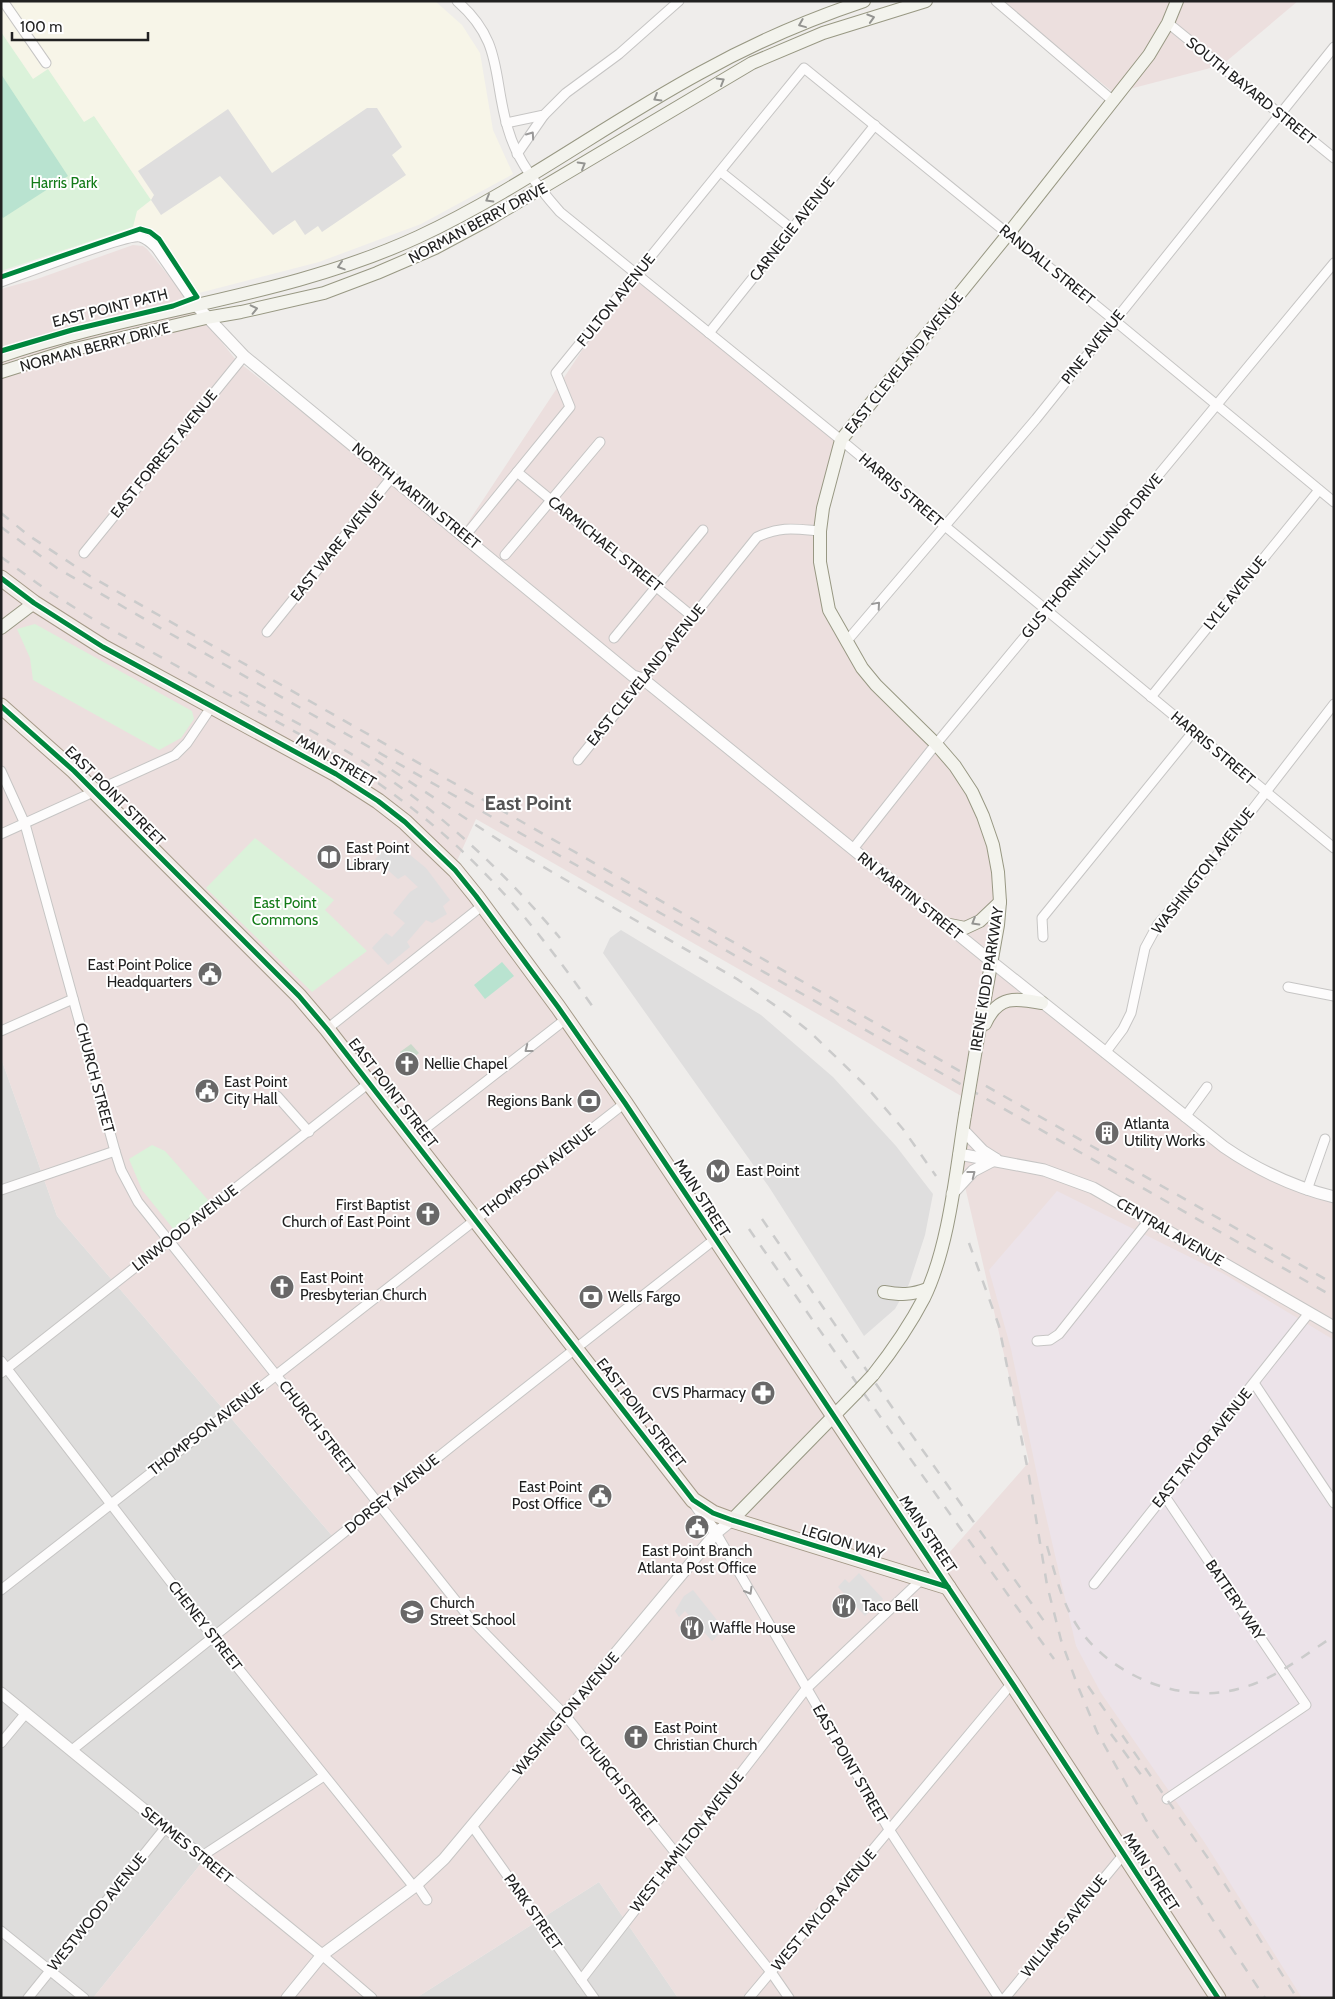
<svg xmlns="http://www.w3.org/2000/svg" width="1335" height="1999" viewBox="0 0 1335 1999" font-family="Cabin,sans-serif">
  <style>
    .residential { fill: #dedddc }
    .commercial { fill: #ecdfde; fill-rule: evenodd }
    .industrial { fill: #ece3e9 }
    .education { fill: #f7f5e8 }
    .cemetery { fill: #cad9ca }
    .park { fill: #dbf2da }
    .pitch { fill: #b9e3d0 }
    .parking { fill: #dfdede }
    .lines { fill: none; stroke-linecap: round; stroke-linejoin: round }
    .minor-casing { stroke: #c6c5c4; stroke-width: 11 }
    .tertiary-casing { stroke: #c6c5c4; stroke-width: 13 }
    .secondary-casing { stroke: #989883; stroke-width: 14 }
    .primary-casing { stroke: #a59a88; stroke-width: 17 }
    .minor { stroke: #fdfcfc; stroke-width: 9 }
    .tertiary { stroke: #fdfcfc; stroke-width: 11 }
    .secondary { stroke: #f3f3ed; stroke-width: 12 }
    .primary { stroke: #f1ece8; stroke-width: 15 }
    .rail { stroke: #cbcbcb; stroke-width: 2.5; stroke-dasharray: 10 10; stroke-linecap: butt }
    .secondary-bridge-casing { stroke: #989883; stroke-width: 14; stroke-linecap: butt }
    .secondary-bridge { stroke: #f3f3ed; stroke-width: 12 }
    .cycleway-casing { stroke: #fff; stroke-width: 8 }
    .cycleway { stroke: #00873e; stroke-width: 5 }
    .oneway { stroke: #949491 }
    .oneway2 { stroke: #9a9999 }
    .labels { text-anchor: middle; stroke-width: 4; stroke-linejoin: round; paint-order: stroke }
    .street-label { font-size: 15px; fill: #212121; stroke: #fff }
    .park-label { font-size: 15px; fill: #137b18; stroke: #fff }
    .poi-label { font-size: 15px; fill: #212121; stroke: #fff; text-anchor: start }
    .district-label { font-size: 20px; font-weight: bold; fill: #545454; stroke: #fff }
  </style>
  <rect width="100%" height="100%" fill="#efedeb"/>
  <g class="residential">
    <path d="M1,1058L57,1216L334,1538L321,1781L203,1861L93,1998H1Z"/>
    <path d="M599,1882L678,1998H416Z"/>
  </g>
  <g class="commercial">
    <path d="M1000,1H1298L1222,65L1114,93Z"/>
    <path d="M133,245L143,246L147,249L236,360L321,427L440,511L463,530L634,272L837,437L820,553L842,631L873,687L934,744L978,803L1000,881L988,963L1237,1156L1334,1195V1998H678L599,1882L416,1998H93L203,1861L321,1781L208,1636L334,1538L57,1216L1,1058V289L37,279ZM476,819L963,1097L957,1152L1029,1462L934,1570L841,1411L795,1344L596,1069L456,863Z"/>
  </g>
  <path class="industrial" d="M1057,1191L1224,1274L1334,1340V1998H1302L1205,1843L1101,1693L1076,1646L1042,1499L1011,1349L989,1270Z"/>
  <path class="education" d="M1,1H435L462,25L480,53L493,130L513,174L421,224L319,262L199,293L163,239L150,230L134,227L1,271Z"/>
  <path class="cemetery" d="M411,1044L419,1053L408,1062L400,1052Z"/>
  <g class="park">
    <path d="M1,32L33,79L48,69L84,122L94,116L151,200L137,211L133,227L1,271Z"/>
    <path d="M35,624L192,711L194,719L181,738L159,750L33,680L30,658L17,629Z"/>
    <path d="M255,838L334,900L325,910L367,951L312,992L206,888Z"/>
    <path d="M152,1145L165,1151L208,1200L197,1215L175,1231L142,1190L129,1159Z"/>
  </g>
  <g class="pitch">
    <path d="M1,74L68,176L3,218L1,215Z"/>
    <path d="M502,962L514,976L485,999L474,985Z"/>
  </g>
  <g class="parking">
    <path d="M367,108H377L402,147L392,155L406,175L322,232L318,226L305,235L295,220L273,235L220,176L161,215L151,200L154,195L138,171L228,109L272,173Z"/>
    <path d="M393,841L426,868L450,900L443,906L447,914L432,923L426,920L407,942L410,947L388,965L372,948L386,933L392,937L405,923L393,913L410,892L418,887L405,875L398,879L375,859Z"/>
    <path d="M621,930L761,1015L833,1077L896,1146L933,1194L925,1235L909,1284L895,1309L864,1336L769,1187L603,953L610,938Z"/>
    <path d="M859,1573L883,1599L865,1616L838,1587L845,1579L849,1583Z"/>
    <path d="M693,1590L724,1629L712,1641L685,1611L679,1617L675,1611L684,1596Z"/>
  </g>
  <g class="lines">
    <defs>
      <g id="minor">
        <path d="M3,1L46,63"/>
        <path d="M457,1C504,42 492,76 508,129C517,161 538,187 560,212L841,440L1334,848"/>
        <path d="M996,1L1112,100"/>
        <path d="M1168,23L1334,158"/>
        <path d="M506,123L544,115L566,93L619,54L679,1"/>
        <path d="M517,154L544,115"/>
        <path d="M721,172L792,229"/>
        <path d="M1,282C21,275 127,234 140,237C147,239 151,243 156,248L195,304"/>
        <path d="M709,333L875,125"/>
        <path d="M517,472L693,617"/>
        <path d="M465,536L570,407L556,373L804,68L1114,320L1334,502"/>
        <path d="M84,553L244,356"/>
        <path d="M505,555L600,442"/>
        <path d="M267,632L392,477"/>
        <path d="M614,638L703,530"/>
        <path d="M846,642L1036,419L1334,47"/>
        <path d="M1151,697L1319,490"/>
        <path d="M578,760L757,537C781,526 795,529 820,531"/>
        <path d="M1,771L25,824L115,1151L121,1170L138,1202L468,1616L565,1715L771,1972L789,1998"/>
        <path d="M1,834L175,755L187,743L212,706"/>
        <path d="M853,849L936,744L1334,263"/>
        <path d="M1043,937L1042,918L1193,732"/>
        <path d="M1288,987L1334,996"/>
        <path d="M327,1029L483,905"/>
        <path d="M1,1031L73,999"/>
        <path d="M1105,1053L1123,1029L1131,1013L1145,948L1158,924L1211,863L1334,704"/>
        <path d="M277,1096L309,1132"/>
        <path d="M1185,1117L1207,1087"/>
        <path d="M412,1139L566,1019"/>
        <path d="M1,1190L115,1151"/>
        <path d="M1307,1190L1325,1139"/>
        <path d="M1037,1341L1050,1340L1059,1334L1150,1219"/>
        <path d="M1,1361L213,1637L414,1887"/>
        <path d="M1,1373L369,1083"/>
        <path d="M1254,1383L1334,1503"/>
        <path d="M1164,1495L1306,1705L1167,1799"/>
        <path d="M716,1533L890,1831L999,1998"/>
        <path d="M1094,1584L1309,1313"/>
        <path d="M1,1590L625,1103"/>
        <path d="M1,1743L26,1713"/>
        <path d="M72,1750L462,1438L715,1239"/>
        <path d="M473,1827L594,1998"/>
        <path d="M202,1856L324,1776"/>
        <path d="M417,1885L427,1900"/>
        <path d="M1,1931L84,1998"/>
        <path d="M322,1955L372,1998"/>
        <path d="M581,1980L806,1689L922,1579"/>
        <path d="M28,1998L166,1827"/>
        <path d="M749,1998L1012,1683"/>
        <path d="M1005,1998L1124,1854"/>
      </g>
      <g id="tertiary">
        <path d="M195,304L244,356L633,676L643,679L992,962L1224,1147C1259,1171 1293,1187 1334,1197"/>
        <path d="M963,1130L983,1151L994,1158"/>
        <path d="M959,1154L1044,1170L1093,1188L1334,1327"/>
        <path d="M952,1194L973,1171L996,1159"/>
        <path d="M695,1504L716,1533"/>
        <path d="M1,1693L322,1955"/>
        <path d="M287,1998L322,1955L414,1887L444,1859L716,1533L732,1520"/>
      </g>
      <g id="secondary">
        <path d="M1,356C138,309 286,298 418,237C517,191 604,125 700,73C752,44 807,20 864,1"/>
        <path d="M1,372L71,350L206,318L241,312L324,293L377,273L435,248L491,218L752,63L823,33L926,1"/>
        <path d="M1,628L34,603"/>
        <path d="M945,924L965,928L980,921L1000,902"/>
        <path d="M985,1024C998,995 1015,998 1042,1003"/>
        <path d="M976,1049L998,925L1000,902L998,872L993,845L983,816L972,792L955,766L936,744L876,685L862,668L829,610L820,562V531L823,508L841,440L1009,233L1149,55L1168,23L1177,1"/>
        <path d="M884,1292C901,1295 911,1295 927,1289"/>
        <path d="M873,1375C892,1351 910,1325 924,1298C949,1247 956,1171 965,1115"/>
        <path d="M732,1520L857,1392"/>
      </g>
      <g id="primary">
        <path d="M1,578L34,603L103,647L336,774L378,801L405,822L455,870L476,896L558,1007L625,1103L1012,1683L1218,1998"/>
        <path d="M1,706L74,771L299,996L327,1029L693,1500L713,1513L732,1520L948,1587"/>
      </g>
    </defs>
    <use href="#minor" class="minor-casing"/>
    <use href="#tertiary" class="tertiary-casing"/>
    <use href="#secondary" class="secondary-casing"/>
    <use href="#primary" class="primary-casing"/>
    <use href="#minor" class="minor"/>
    <use href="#tertiary" class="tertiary"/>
    <use href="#secondary" class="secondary"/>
    <use href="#primary" class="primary"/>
    <g class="rail">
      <path d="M1,513L28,535L90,576L1334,1284"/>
      <path d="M1,527L57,568L127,609L1334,1297"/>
      <path d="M1,557L48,591L96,621L319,745C383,783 444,829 495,884C531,922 562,964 593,1007"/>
      <path d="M239,692C278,713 318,733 356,757C433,805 502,869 560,938"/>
      <path d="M375,759L514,850L737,979L786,1013L810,1032L864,1084L903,1129L936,1176"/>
      <path d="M762,1219L892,1407L1044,1621"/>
      <path d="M749,1229L879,1415L1054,1659"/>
      <path d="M969,1243L999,1326L1029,1476L1047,1585L1061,1640L1077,1684L1097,1732L1146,1820L1265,1998"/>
      <path d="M1047,1546C1055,1573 1061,1600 1076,1624C1107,1674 1180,1705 1238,1689C1274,1680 1303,1656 1334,1636"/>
      <path d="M1088,1686L1212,1864L1297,1998"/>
      <path d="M1111,1734L1142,1776"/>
    </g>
    <defs>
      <g id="secondary-bridge">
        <path d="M965,1115L976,1049"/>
        <path d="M857,1392L873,1375"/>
      </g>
    </defs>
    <use href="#secondary-bridge" class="secondary-bridge-casing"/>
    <use href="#secondary-bridge" class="secondary-bridge"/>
    <defs>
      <g id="cycleway">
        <path d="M1,277L140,229L150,232L159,239L197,297L173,306L72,330L1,351"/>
        <path d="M1,578L34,603L103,647L336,774L378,801L405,822L455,870L476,896L558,1007L625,1103L1012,1683L1218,1998"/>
        <path d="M1,706L74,771L299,996L327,1029L693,1500L713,1513L732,1520L948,1587"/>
      </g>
    </defs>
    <use href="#cycleway" class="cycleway-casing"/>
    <use href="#cycleway" class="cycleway"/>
  </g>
  <defs><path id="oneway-chevron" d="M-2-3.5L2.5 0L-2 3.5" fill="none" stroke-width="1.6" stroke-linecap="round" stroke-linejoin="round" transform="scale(1.25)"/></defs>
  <g class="oneway">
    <use href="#oneway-chevron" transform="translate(871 18) rotate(-17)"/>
    <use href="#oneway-chevron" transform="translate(802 24) rotate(158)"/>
    <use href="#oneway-chevron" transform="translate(721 81) rotate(-30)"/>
    <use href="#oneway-chevron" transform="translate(657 98) rotate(149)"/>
    <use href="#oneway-chevron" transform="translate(582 165) rotate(-30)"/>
    <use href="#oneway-chevron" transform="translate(489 199) rotate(150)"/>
    <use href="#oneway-chevron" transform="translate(341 266) rotate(162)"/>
    <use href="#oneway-chevron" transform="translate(254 309) rotate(-13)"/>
    <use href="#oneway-chevron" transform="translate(975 922) rotate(149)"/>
  </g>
  <g class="oneway2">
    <use href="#oneway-chevron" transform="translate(531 135) rotate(-55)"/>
    <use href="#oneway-chevron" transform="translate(877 605) rotate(-49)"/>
    <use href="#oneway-chevron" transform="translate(528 1049) rotate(142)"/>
    <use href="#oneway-chevron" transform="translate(972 1174) rotate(-38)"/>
    <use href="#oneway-chevron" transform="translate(749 1591) rotate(60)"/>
  </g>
  <defs>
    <symbol id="library-disc" viewBox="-11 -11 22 22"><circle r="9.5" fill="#696868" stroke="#fff"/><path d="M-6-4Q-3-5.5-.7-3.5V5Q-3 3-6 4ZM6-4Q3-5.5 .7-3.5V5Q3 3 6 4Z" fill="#fff"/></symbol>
    <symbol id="civic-disc" viewBox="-11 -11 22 22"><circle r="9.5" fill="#696868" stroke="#fff"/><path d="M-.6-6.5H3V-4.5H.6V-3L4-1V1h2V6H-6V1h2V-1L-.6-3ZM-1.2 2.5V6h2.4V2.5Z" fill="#fff"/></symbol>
    <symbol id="church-disc" viewBox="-11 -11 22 22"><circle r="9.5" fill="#696868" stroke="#fff"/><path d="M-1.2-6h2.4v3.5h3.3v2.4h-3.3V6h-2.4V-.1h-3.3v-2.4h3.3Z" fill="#fff"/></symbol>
    <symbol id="bank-disc" viewBox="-11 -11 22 22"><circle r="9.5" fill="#696868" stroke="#fff"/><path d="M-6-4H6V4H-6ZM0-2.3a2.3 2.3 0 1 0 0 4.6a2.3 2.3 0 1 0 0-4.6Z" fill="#fff"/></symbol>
    <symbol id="building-disc" viewBox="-11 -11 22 22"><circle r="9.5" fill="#696868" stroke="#fff"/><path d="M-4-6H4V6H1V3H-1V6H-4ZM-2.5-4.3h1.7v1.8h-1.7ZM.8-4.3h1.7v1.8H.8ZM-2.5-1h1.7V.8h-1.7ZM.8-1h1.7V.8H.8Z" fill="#fff"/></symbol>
    <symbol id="metro-disc" viewBox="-11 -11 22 22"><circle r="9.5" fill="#696868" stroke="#fff"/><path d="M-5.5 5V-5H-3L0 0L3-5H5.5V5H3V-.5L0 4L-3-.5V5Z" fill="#fff"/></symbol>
    <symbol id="pharmacy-disc" viewBox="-11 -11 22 22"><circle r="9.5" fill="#696868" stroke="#fff"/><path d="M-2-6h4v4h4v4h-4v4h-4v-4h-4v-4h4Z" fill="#fff"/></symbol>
    <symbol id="restaurant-disc" viewBox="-11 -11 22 22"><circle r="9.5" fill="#696868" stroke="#fff"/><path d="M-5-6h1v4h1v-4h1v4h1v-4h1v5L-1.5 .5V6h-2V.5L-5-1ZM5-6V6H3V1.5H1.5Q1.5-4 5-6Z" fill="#fff"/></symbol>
    <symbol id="school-disc" viewBox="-11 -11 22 22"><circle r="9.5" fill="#696868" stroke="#fff"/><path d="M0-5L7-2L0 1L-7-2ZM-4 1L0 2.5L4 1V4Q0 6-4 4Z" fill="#fff"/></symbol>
  </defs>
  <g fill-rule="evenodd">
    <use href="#library-disc" x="315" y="843" width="28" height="28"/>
    <use href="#civic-disc" x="196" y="960" width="28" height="28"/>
    <use href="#church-disc" x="393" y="1050" width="28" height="28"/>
    <use href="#civic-disc" x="193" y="1077" width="28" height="28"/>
    <use href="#bank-disc" x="575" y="1087" width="28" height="28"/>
    <use href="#building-disc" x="1093" y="1119" width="28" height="28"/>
    <use href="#metro-disc" x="704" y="1157" width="28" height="28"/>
    <use href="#church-disc" x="414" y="1200" width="28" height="28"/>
    <use href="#church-disc" x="268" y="1273" width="28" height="28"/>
    <use href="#bank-disc" x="577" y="1283" width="28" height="28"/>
    <use href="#pharmacy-disc" x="749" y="1379" width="28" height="28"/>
    <use href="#civic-disc" x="586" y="1482" width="28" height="28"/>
    <use href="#civic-disc" x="683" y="1513" width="28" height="28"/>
    <use href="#restaurant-disc" x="830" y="1592" width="28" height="28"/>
    <use href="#school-disc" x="398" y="1598" width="28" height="28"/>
    <use href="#restaurant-disc" x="678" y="1614" width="28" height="28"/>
    <use href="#church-disc" x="622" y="1723" width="28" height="28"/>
  </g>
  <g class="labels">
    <g class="street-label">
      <text transform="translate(1251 91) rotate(39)" y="5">SOUTH BAYARD STREET</text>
      <text transform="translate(478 223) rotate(-28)" y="5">NORMAN BERRY DRIVE</text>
      <text transform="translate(792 229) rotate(-52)" y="5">CARNEGIE AVENUE</text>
      <text transform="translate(1047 265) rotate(39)" y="5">RANDALL STREET</text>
      <text transform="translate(616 300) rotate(-51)" y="5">FULTON AVENUE</text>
      <text transform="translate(110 308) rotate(-14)" y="5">EAST POINT PATH</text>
      <text transform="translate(95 347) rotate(-15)" y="5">NORMAN BERRY DRIVE</text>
      <text transform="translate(1093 347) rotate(-51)" y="5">PINE AVENUE</text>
      <text transform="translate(904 363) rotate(-51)" y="5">EAST CLEVELAND AVENUE</text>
      <text transform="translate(164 454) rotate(-51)" y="5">EAST FORREST AVENUE</text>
      <text transform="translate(901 490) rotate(40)" y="5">HARRIS STREET</text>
      <text transform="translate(416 496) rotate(39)" y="5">NORTH MARTIN STREET</text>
      <text transform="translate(605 544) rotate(39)" y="5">CARMICHAEL STREET</text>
      <text transform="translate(337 546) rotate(-51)" y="5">EAST WARE AVENUE</text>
      <text transform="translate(1092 556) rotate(-50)" y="5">GUS THORNHILL JUNIOR DRIVE</text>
      <text transform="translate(1235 593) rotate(-51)" y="5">LYLE AVENUE</text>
      <text transform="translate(646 675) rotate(-51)" y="5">EAST CLEVELAND AVENUE</text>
      <text transform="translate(1213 748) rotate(40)" y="5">HARRIS STREET</text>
      <text transform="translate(336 761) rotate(30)" y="5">MAIN STREET</text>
      <text transform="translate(115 796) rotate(45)" y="5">EAST POINT STREET</text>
      <text transform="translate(1203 871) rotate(-52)" y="5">WASHINGTON AVENUE</text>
      <text transform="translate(910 896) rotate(39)" y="5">RN MARTIN STREET</text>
      <text transform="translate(987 979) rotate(-81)" y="5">IRENE KIDD PARKWAY</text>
      <text transform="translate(95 1078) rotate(75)" y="5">CHURCH STREET</text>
      <text transform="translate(393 1093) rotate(52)" y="5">EAST POINT STREET</text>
      <text transform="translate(538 1171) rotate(-38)" y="5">THOMPSON AVENUE</text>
      <text transform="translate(702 1198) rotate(57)" y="5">MAIN STREET</text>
      <text transform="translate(185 1228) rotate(-38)" y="5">LINWOOD AVENUE</text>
      <text transform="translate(1170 1232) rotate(30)" y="5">CENTRAL AVENUE</text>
      <text transform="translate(641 1413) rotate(52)" y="5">EAST POINT STREET</text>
      <text transform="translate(317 1427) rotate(52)" y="5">CHURCH STREET</text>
      <text transform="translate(206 1429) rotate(-38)" y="5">THOMPSON AVENUE</text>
      <text transform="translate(1202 1448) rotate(-51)" y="5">EAST TAYLOR AVENUE</text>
      <text transform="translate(392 1494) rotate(-39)" y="5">DORSEY AVENUE</text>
      <text transform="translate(928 1534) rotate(56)" y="5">MAIN STREET</text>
      <text transform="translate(843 1542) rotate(17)" y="5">LEGION WAY</text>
      <text transform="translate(1235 1600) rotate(56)" y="5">BATTERY WAY</text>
      <text transform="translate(205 1626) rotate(52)" y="5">CHENEY STREET</text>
      <text transform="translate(566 1714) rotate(-50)" y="5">WASHINGTON AVENUE</text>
      <text transform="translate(850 1764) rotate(60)" y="5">EAST POINT STREET</text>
      <text transform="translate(618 1781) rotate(51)" y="5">CHURCH STREET</text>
      <text transform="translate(687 1842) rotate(-52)" y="5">WEST HAMILTON AVENUE</text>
      <text transform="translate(187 1845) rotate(39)" y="5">SEMMES STREET</text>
      <text transform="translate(1151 1872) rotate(57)" y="5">MAIN STREET</text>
      <text transform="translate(824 1910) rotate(-50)" y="5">WEST TAYLOR AVENUE</text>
      <text transform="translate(97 1912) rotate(-51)" y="5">WESTWOOD AVENUE</text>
      <text transform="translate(533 1912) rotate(55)" y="5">PARK STREET</text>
      <text transform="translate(1064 1926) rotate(-51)" y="5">WILLIAMS AVENUE</text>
    </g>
    <g class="park-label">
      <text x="64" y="188">Harris Park</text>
      <text x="285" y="908">East Point<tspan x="285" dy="17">Commons</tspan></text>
    </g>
    <g class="poi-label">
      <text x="346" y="853">East Point<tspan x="346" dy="17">Library</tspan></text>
      <text x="192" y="970" text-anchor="end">East Point Police<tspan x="192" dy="17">Headquarters</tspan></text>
      <text x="424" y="1069">Nellie Chapel</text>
      <text x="224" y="1087">East Point<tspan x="224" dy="17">City Hall</tspan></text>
      <text x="572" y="1106" text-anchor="end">Regions Bank</text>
      <text x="1124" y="1129">Atlanta<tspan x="1124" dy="17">Utility Works</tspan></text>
      <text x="736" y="1176">East Point</text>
      <text x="410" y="1210" text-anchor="end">First Baptist<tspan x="410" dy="17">Church of East Point</tspan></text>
      <text x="300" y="1283">East Point<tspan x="300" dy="17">Presbyterian Church</tspan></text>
      <text x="608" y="1302">Wells Fargo</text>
      <text x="746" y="1398" text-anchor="end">CVS Pharmacy</text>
      <text x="582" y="1492" text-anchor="end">East Point<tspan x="582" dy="17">Post Office</tspan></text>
      <text x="697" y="1556" text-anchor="middle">East Point Branch<tspan x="697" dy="17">Atlanta Post Office</tspan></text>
      <text x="430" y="1608">Church<tspan x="430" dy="17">Street School</tspan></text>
      <text x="862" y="1611">Taco Bell</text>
      <text x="710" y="1633">Waffle House</text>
      <text x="654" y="1733">East Point<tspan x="654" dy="17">Christian Church</tspan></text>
    </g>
    <g class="district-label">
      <text x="528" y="810">East Point</text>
    </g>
  </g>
  <rect width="1335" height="1999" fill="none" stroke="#212121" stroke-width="5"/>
  <path d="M12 32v8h136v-8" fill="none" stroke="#212121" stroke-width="2.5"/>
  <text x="20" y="32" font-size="15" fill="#212121" stroke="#ffffff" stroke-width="4" paint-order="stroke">100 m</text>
</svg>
